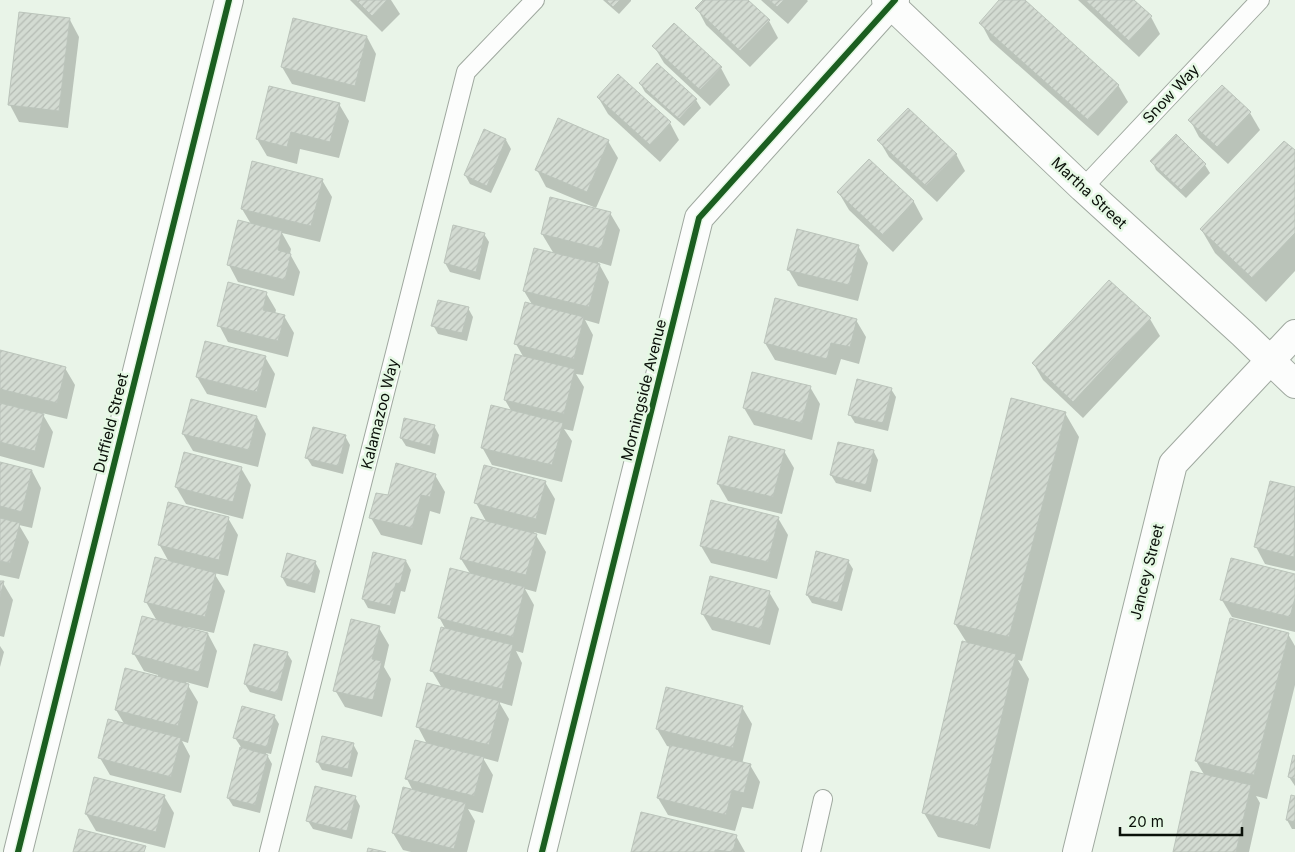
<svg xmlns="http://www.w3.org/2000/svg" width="1295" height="852" viewBox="0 0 1295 852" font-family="Inter,sans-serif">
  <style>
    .shadow { fill: #0003 }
    .building { fill: url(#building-hatch); stroke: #bbc4bb }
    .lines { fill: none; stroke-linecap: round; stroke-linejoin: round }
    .lane-casing { stroke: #9fa89f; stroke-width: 20 }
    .street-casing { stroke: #9fa89f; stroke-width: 30 }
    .lane { stroke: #fcfdfc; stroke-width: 18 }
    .street { stroke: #fcfdfc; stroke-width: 28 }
    .cycleway-casing { stroke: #e5f8e4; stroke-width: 9 }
    .cycleway { stroke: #1b5e20; stroke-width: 6 }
    .labels { text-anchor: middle; stroke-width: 5; stroke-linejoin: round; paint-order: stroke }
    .street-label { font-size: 15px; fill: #0a1009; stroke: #e5f8e4 }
  </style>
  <defs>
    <pattern id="building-hatch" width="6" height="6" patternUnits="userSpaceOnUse" patternTransform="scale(1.25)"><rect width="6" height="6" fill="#d3dbd2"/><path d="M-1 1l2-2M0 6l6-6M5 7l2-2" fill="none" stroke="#b4bbb3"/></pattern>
  </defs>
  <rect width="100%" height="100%" fill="#e9f4e8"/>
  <g class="shadow">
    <path d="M350,0H391L400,14L382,32Z"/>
    <path d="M603,0H631V1L619,14Z"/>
    <path d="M705,0H746L769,21L778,38L750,67L706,25L697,8Z"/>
    <path d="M761,0H807L808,1L788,24Z"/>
    <path d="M1001,0H1023L1118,85L1128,102L1098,136L990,40L981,23Z"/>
    <path d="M1078,0H1132L1151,17L1160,34L1139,57Z"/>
    <path d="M70,20L79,37L68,128L19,122L10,105Z"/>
    <path d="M367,37L376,54L365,102L292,84L282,67Z"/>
    <path d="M654,46L721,68L730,85L710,106L664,63Z"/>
    <path d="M640,83L696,100L701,108L684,126L645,92Z"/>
    <path d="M598,97L670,123L679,140L660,162L608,114Z"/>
    <path d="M339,104L349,121L339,158L300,149L297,164L267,156L257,139Z"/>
    <path d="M1250,113L1260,130L1228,164L1199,137L1190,120Z"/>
    <path d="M484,131L506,140L511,149L491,193L470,184L465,175Z"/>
    <path d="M879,140L956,154L965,171L937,202L889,157Z"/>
    <path d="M608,141L618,158L596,208L546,187L537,170Z"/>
    <path d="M1295,152V271L1266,302L1215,253L1201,229Z"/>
    <path d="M869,161L914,202L923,219L893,252L849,210L839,193Z"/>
    <path d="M1152,161L1205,165L1210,173L1186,198L1156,170Z"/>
    <path d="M322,180L332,197L320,242L282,233L291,249L290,254L300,272L294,296L238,282L229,265L251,224L242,209Z"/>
    <path d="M610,213L620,230L611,266L598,262L609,282L599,324L585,320L593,335L583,375L576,374L584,387L573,431L564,429L572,441L562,482L492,465L482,447L512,412L505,400L524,358L516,344L533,306L524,291L554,254L542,234Z"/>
    <path d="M484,234L489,242L480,280L450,272L445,263Z"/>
    <path d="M858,246L868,263L858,301L798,286L788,269Z"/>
    <path d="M266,293L276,310L275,314L284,316L294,333L288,357L228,342L219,325Z"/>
    <path d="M468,308L473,317L467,341L438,334L433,325Z"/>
    <path d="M1150,319L1160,336L1083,418L1043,380L1033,363Z"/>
    <path d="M856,320L866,337L859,364L841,359L836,375L775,360L765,343Z"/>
    <path d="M0,352L65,368L75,385L67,419L42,413L53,432L44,468L0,456Z"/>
    <path d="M265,357L275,374L266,408L207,394L197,377Z"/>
    <path d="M810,387L820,404L812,440L754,425L744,408Z"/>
    <path d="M891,389L896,397L888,431L855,423L850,415Z"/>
    <path d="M1065,413L1079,437L1022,661L1018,660L1029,679L990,849L938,837L924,813L967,643L955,624Z"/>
    <path d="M257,417L266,434L258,467L193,451L183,434Z"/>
    <path d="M434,426L439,435L435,454L406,446L401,438Z"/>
    <path d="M345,436L350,445L343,474L312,466L307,458Z"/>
    <path d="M784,451L794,468L782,514L728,501L718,484Z"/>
    <path d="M874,452L878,460L871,492L836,483L831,475Z"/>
    <path d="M0,463L32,471L41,488L32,528L19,525L29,542L19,579L0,575Z"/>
    <path d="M241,468L251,485L243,519L186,504L176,487Z"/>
    <path d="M435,475L445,492L440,514L430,511L422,545L381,535L371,518L389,497Z"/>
    <path d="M545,482L555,499L546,535L534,532L546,552L536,592L525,589L534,605L523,653L516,651L522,663L512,706L499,702L509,719L498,762L483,758L493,775L483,813L468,809L475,821L467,852H411L403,850L393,833L413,791L407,779L427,744L418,727L442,688L432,671L446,630L439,617L471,575L461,559L487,523L476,503Z"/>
    <path d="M1271,483L1295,489V571L1265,564L1256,547Z"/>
    <path d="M228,518L238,535L228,576L214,573L225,591L214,633L187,627V629L208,634L217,651L208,688L186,682L198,702L188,743L182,741L190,756L181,793L110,775L100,758L125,725L116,710L158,677V675L144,671L134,654L157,621L146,602L169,562L159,544Z"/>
    <path d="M778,518L788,535L777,579L711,563L701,546Z"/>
    <path d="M406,561L411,570L405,592L401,591L395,614L368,608L363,599Z"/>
    <path d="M848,561L853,569L842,611L812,603L807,595Z"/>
    <path d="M315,562L320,571L315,593L287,586L282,577Z"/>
    <path d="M1295,575V632L1232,617L1222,600Z"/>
    <path d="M0,582L3,583L13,600L4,637L0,636Z"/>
    <path d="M769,592L779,609L770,645L712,630L702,613Z"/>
    <path d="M379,628L389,645L384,667L391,679L382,717L345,707L335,690Z"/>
    <path d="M1288,634L1295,646V685L1267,799L1256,796L1260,803L1249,852H1174L1205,776L1196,761Z"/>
    <path d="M0,646L4,652L0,667Z"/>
    <path d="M287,653L292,661L282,701L250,692L245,684Z"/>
    <path d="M742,707L752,724L742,764L750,765L760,782L753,809L742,807L735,831L668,815L658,798L671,747L667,746L657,729Z"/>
    <path d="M274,716L279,724L271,754L266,753L272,764L260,813L233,806L228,798L241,747L235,738Z"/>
    <path d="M353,744L358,753L352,777L322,770L317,761Z"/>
    <path d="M1295,757V786L1289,777Z"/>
    <path d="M164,796L174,813L165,848L96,831L86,814Z"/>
    <path d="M355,797L360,806L352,839L313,829L308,821Z"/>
    <path d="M1295,797V829H1292L1287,820Z"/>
    <path d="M736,836L745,852H633Z"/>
  </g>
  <g class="building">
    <path d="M356,0H387L372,16Z"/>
    <path d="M606,0H620L613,7Z"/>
    <path d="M703,0H748L770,20L740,51L695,8Z"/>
    <path d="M769,0H784L777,7Z"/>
    <path d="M999,0H1025L1119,85L1088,120L979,23Z"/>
    <path d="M1085,0H1134L1152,16L1129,41Z"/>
    <path d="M19,12L70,18L59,111L8,105Z"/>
    <path d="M293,18L367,36L355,86L281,67Z"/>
    <path d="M674,23L722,67L700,90L652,46Z"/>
    <path d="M657,63L697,99L679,119L639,83Z"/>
    <path d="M618,74L671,122L650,145L597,97Z"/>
    <path d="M1222,85L1251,112L1217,147L1188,120Z"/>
    <path d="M269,86L340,103L330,142L291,132L287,147L256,139Z"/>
    <path d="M908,108L957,154L926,186L877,140Z"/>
    <path d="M558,118L609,140L587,192L535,170Z"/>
    <path d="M484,129L506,139L487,186L464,175Z"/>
    <path d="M1176,134L1206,164L1181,190L1150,161Z"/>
    <path d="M1284,141L1295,150V233L1252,278L1200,229Z"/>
    <path d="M869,159L914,201L883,235L837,192Z"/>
    <path d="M252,161L323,179L311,226L241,209Z"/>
    <path d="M550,197L611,212L601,249L541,234Z"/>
    <path d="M238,220L282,231L278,250L291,254L285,280L227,265Z"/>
    <path d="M453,225L485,233L476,272L444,263Z"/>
    <path d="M797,229L859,245L849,285L787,270Z"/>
    <path d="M534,248L600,264L589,307L523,291Z"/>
    <path d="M1109,280L1151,318L1073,402L1032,363Z"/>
    <path d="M228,282L267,292L263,310L285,315L278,341L217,326Z"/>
    <path d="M775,298L857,319L850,347L831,343L827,359L764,343Z"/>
    <path d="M438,300L469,307L462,333L431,326Z"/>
    <path d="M525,302L584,317L574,359L514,344Z"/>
    <path d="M205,341L266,356L257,392L196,377Z"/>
    <path d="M0,350L66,367L57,403L0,389Z"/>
    <path d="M515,354L575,369L564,414L504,400Z"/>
    <path d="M752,372L811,386L802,423L743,408Z"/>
    <path d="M857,379L892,388L883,423L848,415Z"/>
    <path d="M1011,398L1066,412L1009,637L954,624Z"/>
    <path d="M191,399L257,416L249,450L182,434Z"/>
    <path d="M0,403L44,414L35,451L0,442Z"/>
    <path d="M491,405L563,423L552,465L481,448Z"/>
    <path d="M404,418L435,425L430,446L400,438Z"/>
    <path d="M313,427L346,435L338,466L305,458Z"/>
    <path d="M729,436L785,450L773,497L717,484Z"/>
    <path d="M838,442L874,450L866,485L830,475Z"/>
    <path d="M184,452L242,467L233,502L175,487Z"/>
    <path d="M0,462L32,470L22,512L0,506Z"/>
    <path d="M396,463L436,474L430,497L421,495L412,528L369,518L376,493L388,495Z"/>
    <path d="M484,465L546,481L536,519L474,503Z"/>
    <path d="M1270,481L1295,487L1294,557L1254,547Z"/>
    <path d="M711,500L779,517L768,562L700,546Z"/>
    <path d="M168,502L229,517L219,560L158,545Z"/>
    <path d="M471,517L537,534L526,575L460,559Z"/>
    <path d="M0,518L20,523L10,563L0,561Z"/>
    <path d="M816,551L849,560L838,603L806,595Z"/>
    <path d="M373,552L406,560L400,584L396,583L390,606L362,599Z"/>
    <path d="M287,553L316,561L310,585L281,577Z"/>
    <path d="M155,557L216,573L205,617L144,602Z"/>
    <path d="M1231,558L1295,574V598L1290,617L1220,600Z"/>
    <path d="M450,568L525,587L513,637L438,618Z"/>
    <path d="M710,576L770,591L761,629L701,614Z"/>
    <path d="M0,581H4L0,597Z"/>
    <path d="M142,616L208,633L199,672L132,654Z"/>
    <path d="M1230,618L1289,633L1254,775L1195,761Z"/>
    <path d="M351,619L380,626L372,659L382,661L373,700L333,691Z"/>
    <path d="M441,627L513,645L502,689L430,671Z"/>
    <path d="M962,641L1016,654L977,826L922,813Z"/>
    <path d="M254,644L288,652L277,693L244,684Z"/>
    <path d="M125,668L189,684L178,726L115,710Z"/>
    <path d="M427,683L500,701L489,745L416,727Z"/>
    <path d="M666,687L743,706L733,748L656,729Z"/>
    <path d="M242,706L275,715L267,747L233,738Z"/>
    <path d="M108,719L181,738L171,777L98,758Z"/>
    <path d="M322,736L354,743L348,769L316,762Z"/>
    <path d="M415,740L484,757L474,796L405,779Z"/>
    <path d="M670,745L751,764L744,793L732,790L726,815L657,798Z"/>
    <path d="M240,747L268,755L255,805L227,798Z"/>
    <path d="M1293,755L1295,756V779L1288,777Z"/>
    <path d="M1191,771L1251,785L1236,852H1173Z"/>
    <path d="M94,777L165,795L156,832L85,814Z"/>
    <path d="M315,786L356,796L347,831L306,821Z"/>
    <path d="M403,787L466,803L454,849L392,833Z"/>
    <path d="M1291,795L1295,796V822L1286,820Z"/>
    <path d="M641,812L737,835L733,852L715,850V852H631Z"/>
    <path d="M79,829L146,846L144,852H73Z"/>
    <path d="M368,848L386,852H367Z"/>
  </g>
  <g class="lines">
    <defs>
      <g id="lane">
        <path d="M1083,188L1260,0"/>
        <path d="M269,852L466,72L535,0"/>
        <path d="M811,852L823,799"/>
      </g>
      <g id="street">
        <path d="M886,0L1083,188L1243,334L1295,384"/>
        <path d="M18,852L229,0"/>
        <path d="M542,852L699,218L895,0"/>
        <path d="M1077,852L1173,464L1295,334"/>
      </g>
    </defs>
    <use href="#lane" class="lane-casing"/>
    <use href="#street" class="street-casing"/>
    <use href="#lane" class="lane"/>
    <use href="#street" class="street"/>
    <defs>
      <g id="cycleway">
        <path d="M18,852L229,0"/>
        <path d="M542,852L699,218L895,0"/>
      </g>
    </defs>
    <use href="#cycleway" class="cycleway-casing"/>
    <use href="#cycleway" class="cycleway"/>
  </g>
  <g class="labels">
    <g class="street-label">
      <text transform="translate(1171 94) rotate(-47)" y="5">Snow Way</text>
      <text transform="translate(1089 193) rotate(43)" y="5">Martha Street</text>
      <text transform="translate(644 390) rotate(-76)" y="5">Morningside Avenue</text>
      <text transform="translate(380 414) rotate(-76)" y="5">Kalamazoo Way</text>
      <text transform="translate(111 423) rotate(-76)" y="5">Duffield Street</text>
      <text transform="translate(1147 572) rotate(-76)" y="5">Jancey Street</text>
    </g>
  </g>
  <path d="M1120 827v8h122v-8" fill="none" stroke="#0a1009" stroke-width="2.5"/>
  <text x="1128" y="827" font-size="15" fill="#0a1009" stroke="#e5f8e4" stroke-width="4" paint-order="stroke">20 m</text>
</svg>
